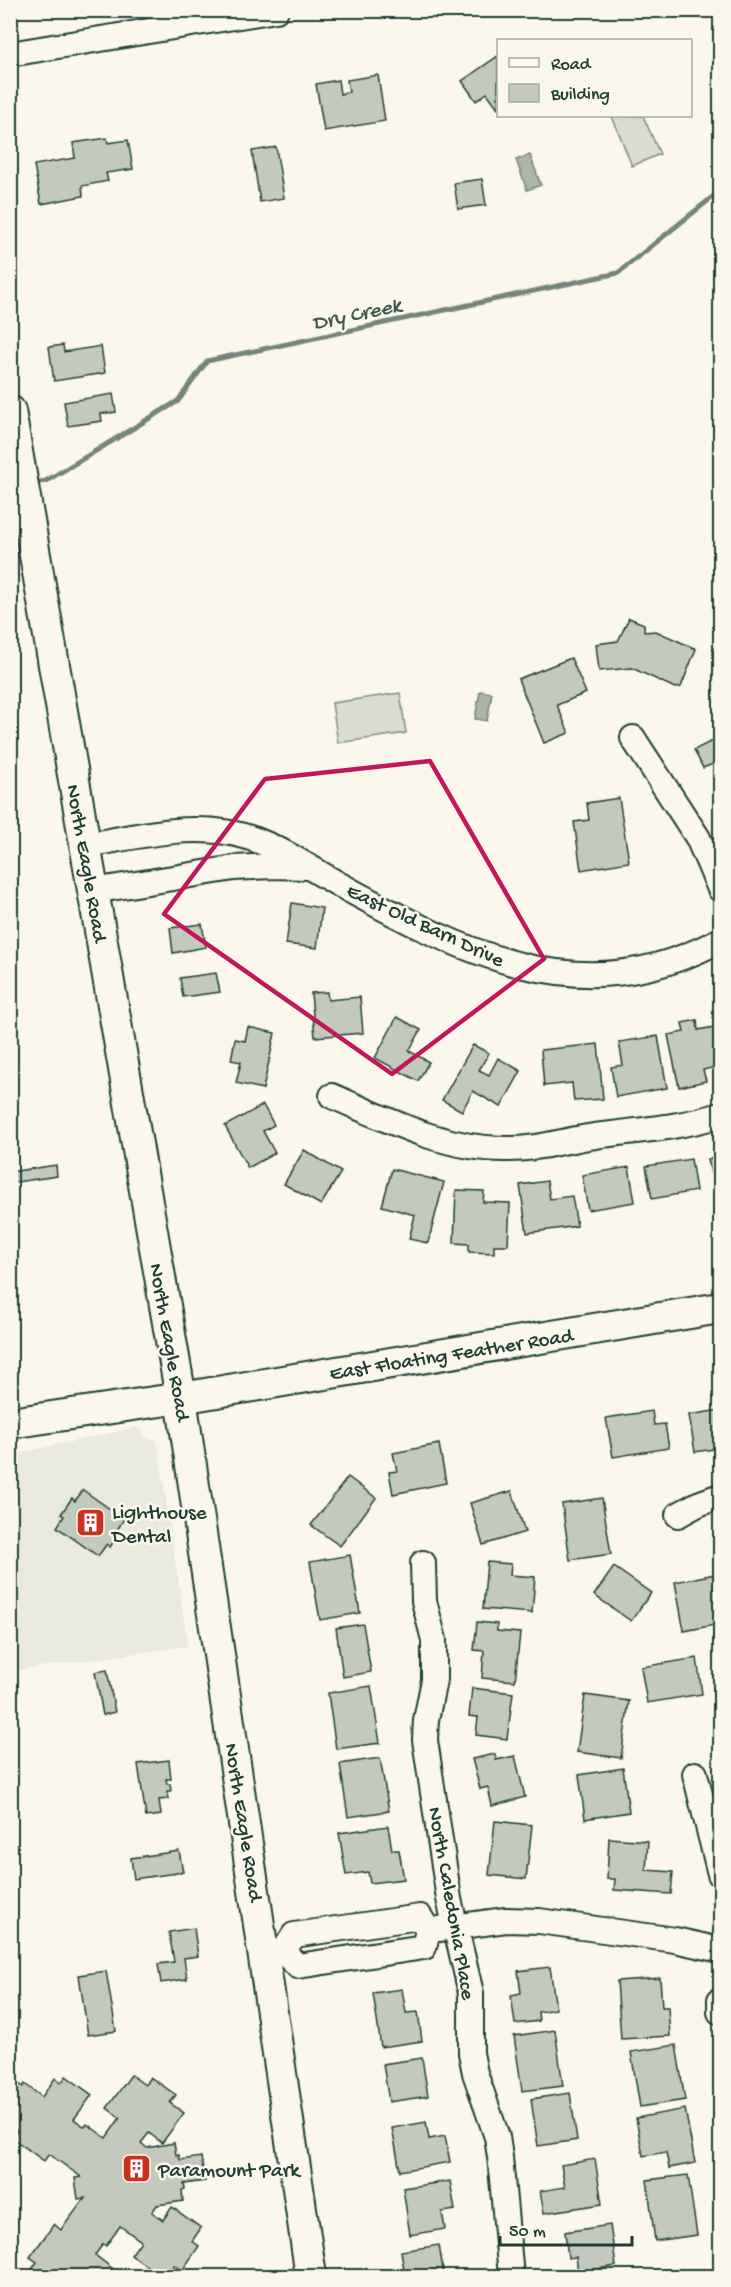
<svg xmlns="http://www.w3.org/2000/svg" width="731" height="2287" viewBox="0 0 731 2287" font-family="'Gochi Hand',sans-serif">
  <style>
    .built { fill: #eae9de }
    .green { fill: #dbdcd1; stroke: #7d8c82; stroke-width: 1.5 }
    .water { fill: #adb4aa; stroke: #74847b; stroke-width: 1.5 }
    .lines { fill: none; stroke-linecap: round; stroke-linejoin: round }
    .stream { stroke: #74847b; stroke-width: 5 }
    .building { fill: #c4c9be; stroke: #1f3d34; stroke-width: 1.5 }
    .minor-casing { stroke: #1f3d34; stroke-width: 28 }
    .major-casing { stroke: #1f3d34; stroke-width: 34 }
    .minor { stroke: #fbf7ec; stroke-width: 24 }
    .major { stroke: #fbf7ec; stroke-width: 30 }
    .marked { fill: none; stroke: #c2185b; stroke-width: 4.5; stroke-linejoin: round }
    .labels { text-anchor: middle; stroke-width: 5; stroke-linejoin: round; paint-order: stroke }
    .street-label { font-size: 21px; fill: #1f3d34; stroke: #fbf7ec }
    .poi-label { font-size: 21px; fill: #1f3d34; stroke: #fbf7ec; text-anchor: start }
    .water-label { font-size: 22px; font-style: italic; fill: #425b52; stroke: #fbf7ec }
  </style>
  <rect width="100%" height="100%" fill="#fbf7ec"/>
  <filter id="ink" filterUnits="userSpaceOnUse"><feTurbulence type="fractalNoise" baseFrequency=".0167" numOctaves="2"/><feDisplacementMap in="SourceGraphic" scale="12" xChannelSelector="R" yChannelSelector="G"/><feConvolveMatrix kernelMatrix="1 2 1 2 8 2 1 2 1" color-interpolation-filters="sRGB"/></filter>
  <g filter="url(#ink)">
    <path class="built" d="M134,1428H141L143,1436L149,1439H156L158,1446L188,1646L11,1671L10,1455Z"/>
    <g class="green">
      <path d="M612,116H643L660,154L632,166Z"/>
      <path d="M400,693L406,733L338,743L332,703Z"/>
    </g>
    <g class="water">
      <path d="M530,155L541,185L527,190L516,160Z"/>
      <path d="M480,691L492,693L487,721L475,719Z"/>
    </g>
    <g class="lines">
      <path class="stream" d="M32,483L46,481L178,401L207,361L618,273L720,191"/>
    </g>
    <g class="building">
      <path d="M498,56V108L487,93L476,101L462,81Z"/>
      <path d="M378,75L385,121L324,131L316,84L338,80L340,94L349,92L347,80Z"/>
      <path d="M107,138L108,143L128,140L133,169L106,173L108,181L82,186L83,196L41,204L34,165L75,158L73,143Z"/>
      <path d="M276,147L284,198L260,202L252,151Z"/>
      <path d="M482,179L486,205L458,209L454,183Z"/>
      <path d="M63,345L64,352L101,346L105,373L54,381L49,347Z"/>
      <path d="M113,394L116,412L101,414L102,421L68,426L64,402Z"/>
      <path d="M629,618L644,624V632L656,631L696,649L681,687L675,688L632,668L599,671L596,644L618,641Z"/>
      <path d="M571,658L586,693L557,705L569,733L544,743L518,679Z"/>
      <path d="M720,737V775L715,763L703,768L694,750Z"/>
      <path d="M619,798L629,862L581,870L574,822L589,820L587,803Z"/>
      <path d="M292,903L322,908L317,948L286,944Z"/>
      <path d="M202,924L206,947L173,953L170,928Z"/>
      <path d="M216,973L220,992L183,997L180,978Z"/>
      <path d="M327,992L328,1000L360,997L363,1033L315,1037L311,993Z"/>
      <path d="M397,1017L421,1030L409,1051L429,1062L418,1081L375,1058Z"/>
      <path d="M697,1020L698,1030L720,1026V1066L703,1070L706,1081L679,1087L668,1035L684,1032L682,1023Z"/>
      <path d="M248,1027L275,1033L263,1089L236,1083L241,1062L231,1060L235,1039L245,1041Z"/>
      <path d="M658,1036L667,1088L616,1097L611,1067L623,1065L619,1042Z"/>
      <path d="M598,1044L603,1099L574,1101L572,1083L544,1086L541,1050Z"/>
      <path d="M473,1045L489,1053L479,1070L489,1075L498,1058L521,1071L501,1107L473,1091L462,1111L442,1100Z"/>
      <path d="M263,1105L274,1125L263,1131L275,1153L248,1168L225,1126Z"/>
      <path d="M304,1150L341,1172L321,1205L284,1184Z"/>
      <path d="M720,1157V1196L716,1197L708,1159Z"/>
      <path d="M691,1159L696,1191L652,1199L646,1166Z"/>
      <path d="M56,1165L57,1176L10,1183V1172Z"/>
      <path d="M629,1167L635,1202L588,1210L582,1175Z"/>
      <path d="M392,1169L444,1182L428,1243L409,1239L415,1215L382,1206Z"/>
      <path d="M547,1181L550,1199L572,1196L577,1226L527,1233L520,1185Z"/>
      <path d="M456,1190L484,1191L483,1202L510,1203L508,1245H494V1253L469,1252V1244L454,1243Z"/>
      <path d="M720,1410V1448L695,1452L689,1415Z"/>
      <path d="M652,1411L654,1425L665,1424L669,1448L613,1457L606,1418Z"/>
      <path d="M439,1444L446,1483L393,1494L389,1472L397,1471L393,1453Z"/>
      <path d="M348,1477L376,1498L340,1546L311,1525Z"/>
      <path d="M83,1490L124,1519L117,1530L120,1532L110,1547L107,1544L98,1556L57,1527L64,1516L61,1514L72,1498L75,1501Z"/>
      <path d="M512,1491L525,1532L483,1545L470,1503Z"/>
      <path d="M602,1498L611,1554L570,1560L562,1504Z"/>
      <path d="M350,1555L360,1613L320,1620L310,1562Z"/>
      <path d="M487,1562L511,1564L510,1575L535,1577L532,1613L483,1609Z"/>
      <path d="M614,1567L651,1593L631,1621L594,1595Z"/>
      <path d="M720,1573V1600L716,1601L720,1624L684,1631L675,1582Z"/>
      <path d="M477,1622L497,1624V1631L520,1633L515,1681L482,1678L484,1651L474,1650Z"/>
      <path d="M363,1624L371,1672L343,1677L336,1628Z"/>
      <path d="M697,1658L702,1694L647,1703L641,1667Z"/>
      <path d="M107,1670L115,1712L103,1715L95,1672Z"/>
      <path d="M371,1686L380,1743L336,1749L328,1693Z"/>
      <path d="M472,1688L513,1693L507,1739L476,1735L478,1717L469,1716Z"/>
      <path d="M585,1695L629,1701L621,1758L577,1752Z"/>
      <path d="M495,1754L496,1760L515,1756L525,1797L492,1806L488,1787L480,1789L472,1759Z"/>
      <path d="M380,1758L389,1811L348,1817L340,1764Z"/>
      <path d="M169,1760L171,1779H166L167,1784H170L171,1791H167L168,1799L159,1800L161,1815L146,1817L138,1764Z"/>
      <path d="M623,1768L629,1812L585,1819L579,1775Z"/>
      <path d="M495,1821L532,1825L526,1879L489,1875Z"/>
      <path d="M388,1826L392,1850H399L404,1879L370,1883L368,1872L346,1875L339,1833Z"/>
      <path d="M609,1838L648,1841L646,1870L673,1872L671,1894L614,1890L615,1879H607Z"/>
      <path d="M179,1851L183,1872L134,1879L131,1858Z"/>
      <path d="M194,1928L198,1956L184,1958L187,1979L161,1983L158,1964L174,1962L169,1932Z"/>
      <path d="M550,1967L556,2009L538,2012L539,2021L515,2024L511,1995L521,1993L518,1971Z"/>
      <path d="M106,1971L116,2031L88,2035L79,1975Z"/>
      <path d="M660,1978L662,2007H668L670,2036L621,2039L617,1981Z"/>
      <path d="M402,1989L406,2013L418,2012L422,2041L381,2047L373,1993Z"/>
      <path d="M555,2030L563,2086L522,2091L514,2036Z"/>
      <path d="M676,2045L685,2100L640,2107L631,2052Z"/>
      <path d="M422,2058L428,2096L389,2102L383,2064Z"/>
      <path d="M131,2075L145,2085L150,2077L176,2095L170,2103L184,2113L162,2143L149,2133L141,2143L147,2148L174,2143L176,2155H179L180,2160L201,2157L205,2181L184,2184L185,2189L182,2190L183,2201L157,2205L152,2212L163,2220L172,2207L201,2228L192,2241L199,2246L182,2271L174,2265L165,2276H161L131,2255L141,2241L120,2226L106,2246L103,2244L95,2255L120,2274L118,2276H27L37,2262L30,2257L54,2224L61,2230L85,2198L78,2199L75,2178L81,2177L49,2154L44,2161L12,2138L17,2131L10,2126V2085L15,2088L18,2083L23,2087L25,2084L42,2097L55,2078L61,2083L66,2076L92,2095L74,2119L85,2127L87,2124L106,2138L120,2118L107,2108Z"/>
      <path d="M570,2093L577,2140L538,2146L531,2099Z"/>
      <path d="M685,2109L695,2163L669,2168L666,2152L643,2156L636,2118Z"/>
      <path d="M426,2122L429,2139L445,2136L450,2162L400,2171L392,2128Z"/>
      <path d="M595,2159L602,2204L544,2213L540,2191L565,2187L561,2165Z"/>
      <path d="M688,2175L697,2235L655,2241L647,2180Z"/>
      <path d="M450,2181L455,2210L442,2212L445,2229L410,2235L403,2188Z"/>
      <path d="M610,2225L616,2266L578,2272L576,2257L568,2258L565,2232Z"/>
      <path d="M439,2245L444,2276H405L401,2251Z"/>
    </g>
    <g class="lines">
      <defs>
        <g id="minor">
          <path d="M10,54L276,10"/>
          <path d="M633,738L698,838L720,889"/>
          <path d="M85,845C130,838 179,825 225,832C268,838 302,864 340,885C465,953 581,1015 720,940"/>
          <path d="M93,891L234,868L272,866L307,867"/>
          <path d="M332,1096C388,1120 443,1149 505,1149C536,1150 565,1140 595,1136C639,1130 678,1128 720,1115"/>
          <path d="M678,1515L698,1504L720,1496"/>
          <path d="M423,1563L424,1601L434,1640V1680L426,1720L425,1740L449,1899L471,1993V2053L475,2073L497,2137L500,2157L511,2276"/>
          <path d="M695,1774L720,1874"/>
          <path d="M420,1917L428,1930L424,1947L298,1966L283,1952L294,1935Z"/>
          <path d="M439,1929L506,1920L539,1921L675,1940L720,1950"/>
          <path d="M720,2000V2012"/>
        </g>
        <g id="major">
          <path d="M10,411L181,1398L311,2276"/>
          <path d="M10,1423L181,1398L720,1308"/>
        </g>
      </defs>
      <use href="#minor" class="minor-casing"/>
      <use href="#major" class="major-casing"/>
      <use href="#minor" class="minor"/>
      <use href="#major" class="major"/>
    </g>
  </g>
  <path class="marked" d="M430,761L544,959L392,1074L164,914L265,779Z"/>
  <defs>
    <symbol id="building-square" viewBox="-11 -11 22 22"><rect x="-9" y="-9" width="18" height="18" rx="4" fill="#c8321e" stroke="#fbf7ec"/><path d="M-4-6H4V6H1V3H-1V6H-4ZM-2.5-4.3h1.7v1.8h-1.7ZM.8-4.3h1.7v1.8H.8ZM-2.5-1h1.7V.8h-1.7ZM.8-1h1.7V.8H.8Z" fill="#fff"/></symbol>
  </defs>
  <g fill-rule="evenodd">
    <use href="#building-square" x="74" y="1506" width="33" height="33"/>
    <use href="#building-square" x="120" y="2152" width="33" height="33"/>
  </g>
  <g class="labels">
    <g class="street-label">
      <text transform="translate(88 863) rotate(80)" y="7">North Eagle Road</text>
      <text transform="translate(426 924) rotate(25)" y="7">East Old Barn Drive</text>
      <text transform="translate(171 1342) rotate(80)" y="7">North Eagle Road</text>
      <text transform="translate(451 1353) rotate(-9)" y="7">East Floating Feather Road</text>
      <text transform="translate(245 1822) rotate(81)" y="7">North Eagle Road</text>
      <text transform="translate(453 1903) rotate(80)" y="7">North Caledonia Place</text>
    </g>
    <g class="poi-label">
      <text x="112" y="1518">Lighthouse<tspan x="112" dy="24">Dental</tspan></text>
      <text x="158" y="2176">Paramount Park</text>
    </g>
    <g class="water-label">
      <text transform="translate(356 312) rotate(-12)" y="8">Dry Creek</text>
    </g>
  </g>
  <rect width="731" height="2287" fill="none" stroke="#fbf7ec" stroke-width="36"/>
  <rect x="18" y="18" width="695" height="2251" fill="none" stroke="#1f3d34" stroke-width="2" filter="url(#ink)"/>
  <rect x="497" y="39" width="195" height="78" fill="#fbf7ec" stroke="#a3ada2" stroke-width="1.5"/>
  <rect x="509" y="58" width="30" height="9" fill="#fbf7ec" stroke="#a3ada2" stroke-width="1.5"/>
  <text x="551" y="69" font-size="18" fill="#1f3d34">Road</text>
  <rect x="509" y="84" width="30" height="18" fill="#c4c9be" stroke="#a3ada2" stroke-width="1.5"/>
  <text x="551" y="99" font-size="18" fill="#1f3d34">Building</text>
  <path d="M500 2236v9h132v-9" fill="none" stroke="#1f3d34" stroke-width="3"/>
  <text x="509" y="2236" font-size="18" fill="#1f3d34" stroke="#fbf7ec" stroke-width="4.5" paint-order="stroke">50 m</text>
</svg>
